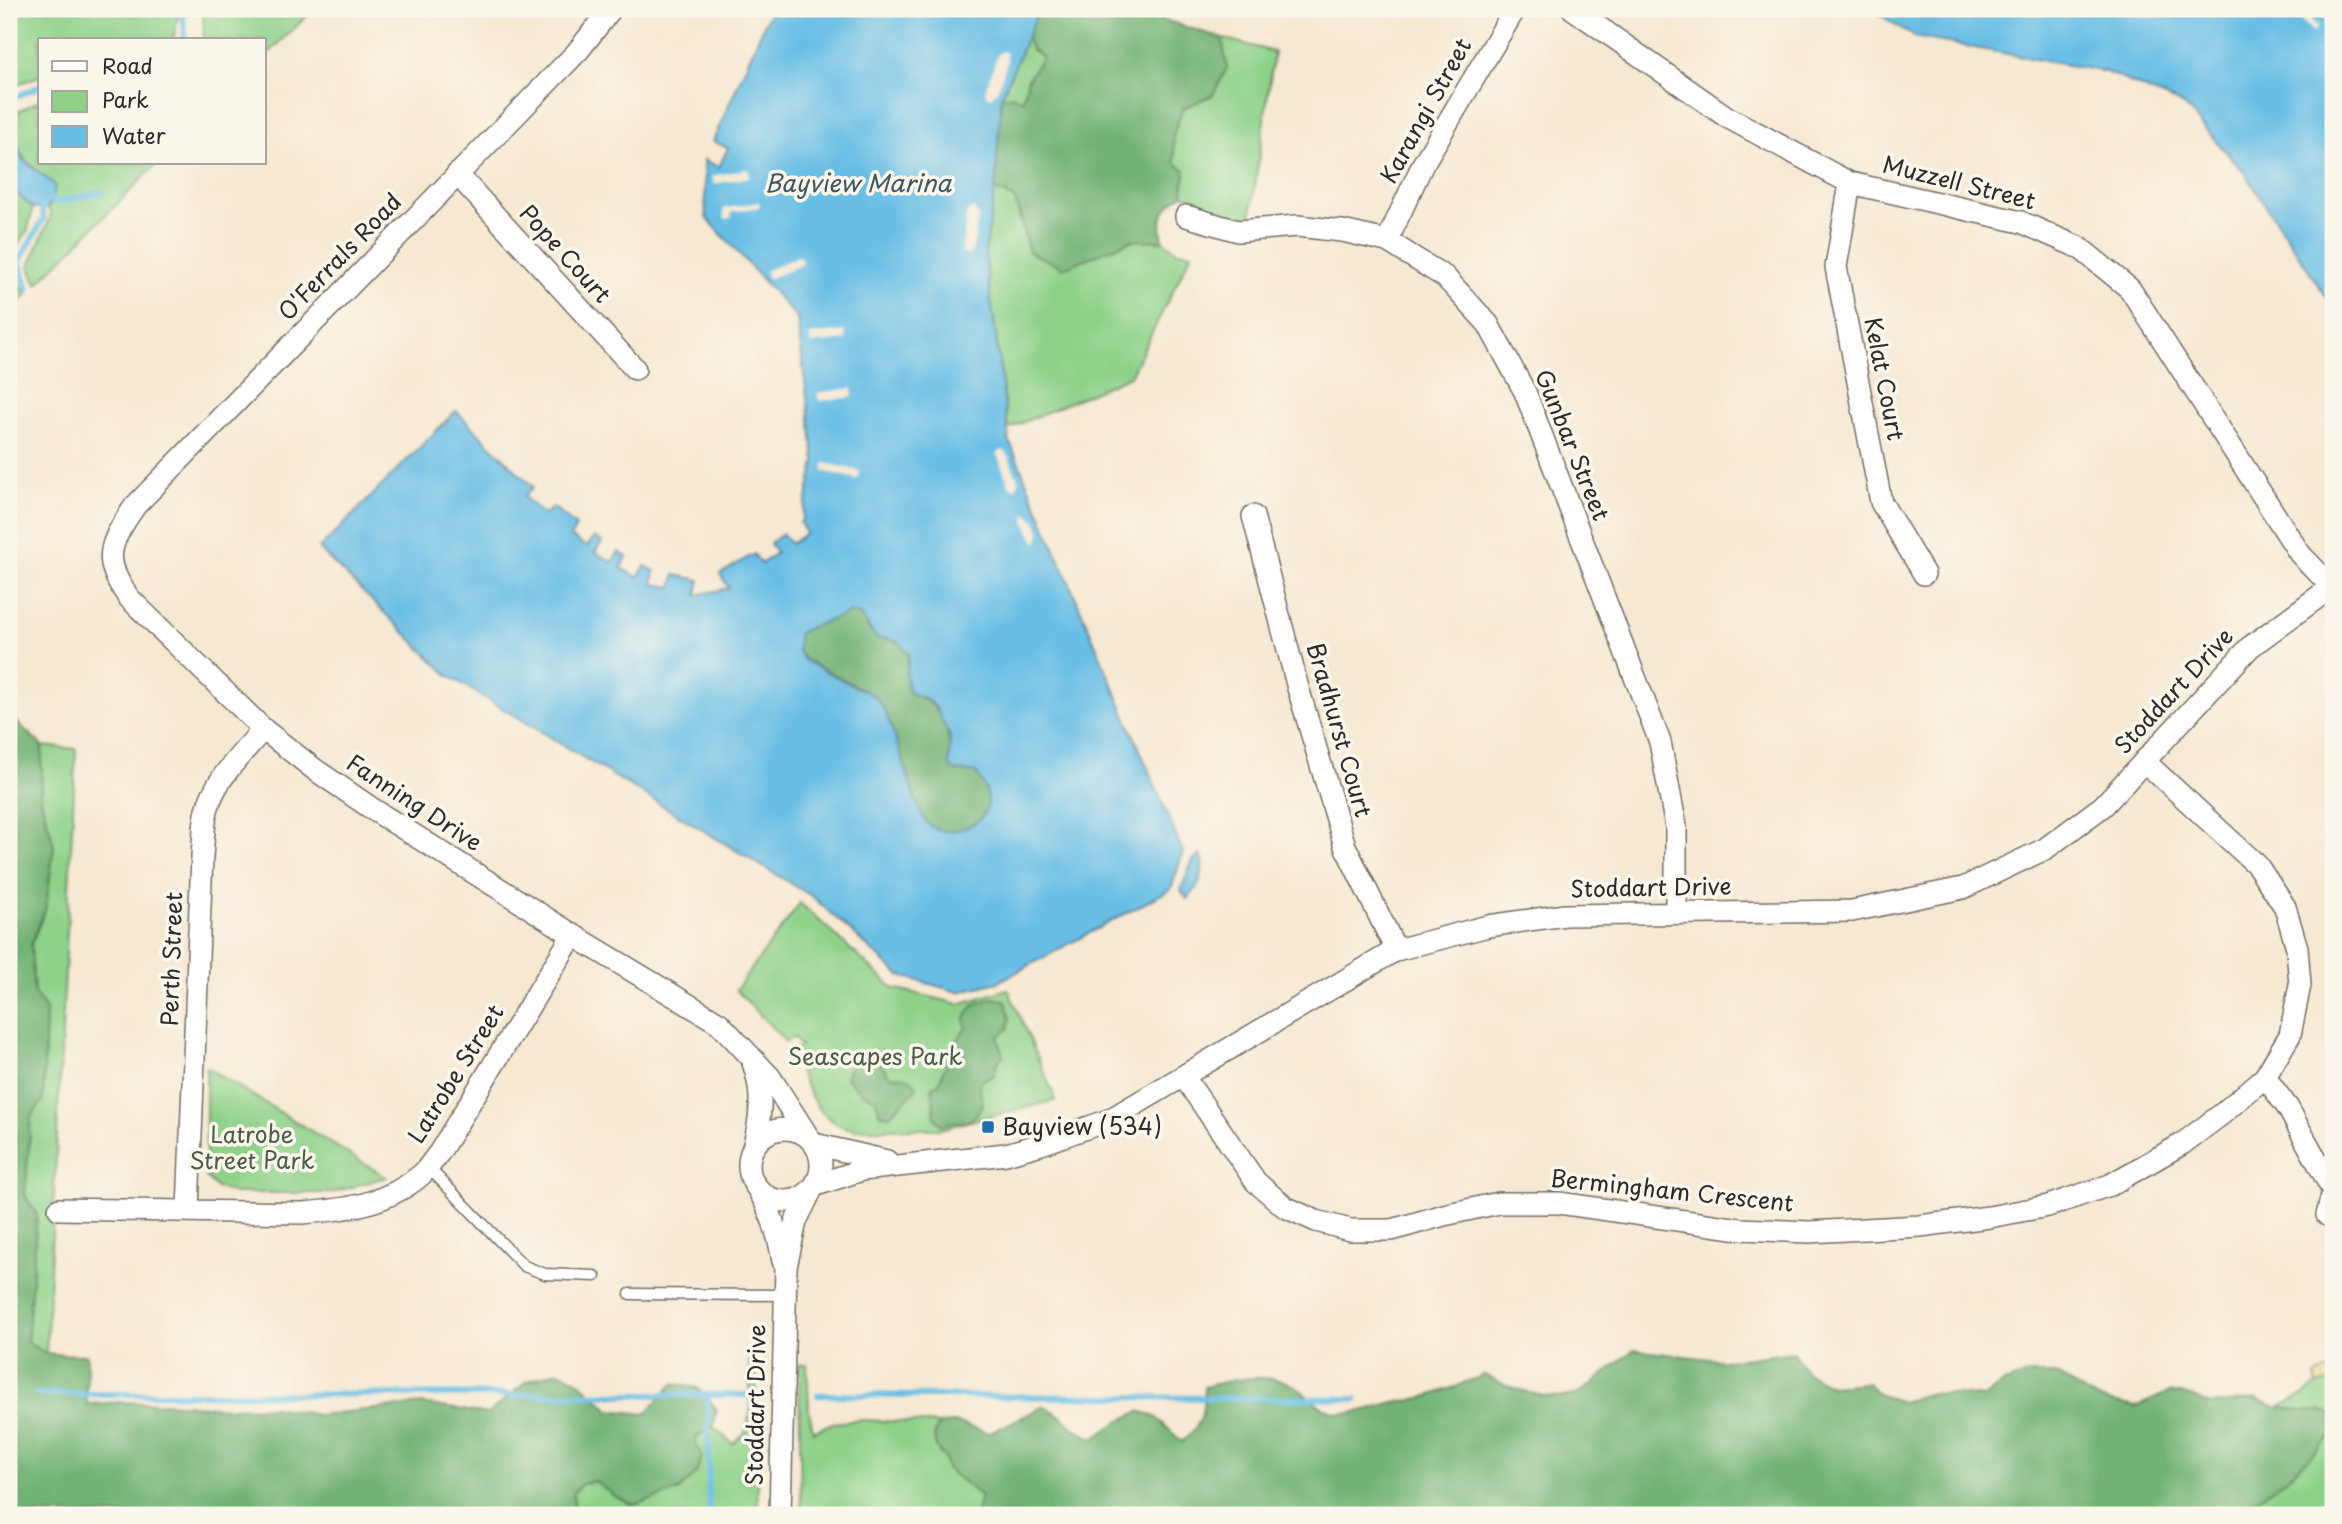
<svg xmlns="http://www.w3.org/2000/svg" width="2342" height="1524" viewBox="0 0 2342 1524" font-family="'Playpen Sans',sans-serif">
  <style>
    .green { fill: #8ed189; stroke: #5c7e5a; stroke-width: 2 }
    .forest { fill: #72b375; stroke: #4e6f50; stroke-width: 2 }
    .sand { fill: #eeda9e; stroke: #8c8264; stroke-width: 2 }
    .water { fill: #68bee5; stroke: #4a7488; stroke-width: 2; fill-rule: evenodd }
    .pier { fill: #f6e8d1 }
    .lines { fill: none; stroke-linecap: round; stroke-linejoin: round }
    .stream { stroke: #68bee5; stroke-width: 6 }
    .lane-casing { stroke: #726d65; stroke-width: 13 }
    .street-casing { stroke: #726d65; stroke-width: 24 }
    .lane { stroke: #fff; stroke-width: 10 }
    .street { stroke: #fff; stroke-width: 21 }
    .poi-dot { fill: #1f6fb2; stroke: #fbf7ec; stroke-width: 2.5 }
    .labels { text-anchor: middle; stroke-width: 7; stroke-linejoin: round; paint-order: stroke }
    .street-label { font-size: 23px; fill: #2b2b2b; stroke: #fbf7ec }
    .park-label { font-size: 23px; fill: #495d47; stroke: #fbf7ec }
    .poi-label { font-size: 23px; fill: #2b2b2b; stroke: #fbf7ec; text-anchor: start }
    .water-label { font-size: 24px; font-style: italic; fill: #3d5763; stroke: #fbf7ec }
  </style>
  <rect width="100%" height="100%" fill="#fbf7ec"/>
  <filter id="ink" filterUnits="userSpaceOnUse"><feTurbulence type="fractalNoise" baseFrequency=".0143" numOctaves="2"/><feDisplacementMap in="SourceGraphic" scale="14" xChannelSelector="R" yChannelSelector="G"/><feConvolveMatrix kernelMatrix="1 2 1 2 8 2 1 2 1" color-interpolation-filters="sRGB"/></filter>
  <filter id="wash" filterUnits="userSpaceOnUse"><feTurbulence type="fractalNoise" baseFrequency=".00686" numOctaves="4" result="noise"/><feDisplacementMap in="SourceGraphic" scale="28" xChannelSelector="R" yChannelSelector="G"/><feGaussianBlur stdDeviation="1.57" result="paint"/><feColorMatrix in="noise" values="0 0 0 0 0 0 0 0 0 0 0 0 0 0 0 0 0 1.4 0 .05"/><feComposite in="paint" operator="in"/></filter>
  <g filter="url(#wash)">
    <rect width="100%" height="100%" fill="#f6e8d1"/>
    <g class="green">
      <path d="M9,9H180L173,40H40V76L9,87Z"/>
      <path d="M206,9H314L264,58V40H204L203,12Z"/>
      <path d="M1027,37L1031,49L1043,57L1028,79L1023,100L1011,95L1001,98Z"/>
      <path d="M1222,38L1274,52L1250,220L1230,219L1219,214L1199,200L1183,194L1185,170L1175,164L1173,135L1183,108L1213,95L1227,68Z"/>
      <path d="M40,100V163H158L37,284L29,266L51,216L48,208L55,186C31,167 9,149 9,116Z"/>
      <path d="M9,187L33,208L28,230L9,258L13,273L27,294L9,312Z"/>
      <path d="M995,189L1015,199L1029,252L1113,249L1132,240L1163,241L1177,251L1192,253L1130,376L1008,429L985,253Z"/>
      <path d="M42,746L76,749L46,1354L27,1342L37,1215L25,1195L31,1117L43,1100L46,1009L34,993L31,945L46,907L54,846L41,800Z"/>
      <path d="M800,903L893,988L959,1004L1008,989L1056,1100L940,1129H855C815,1124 806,1084 791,1052L800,1046L794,1037L786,1042L736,990Z"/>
      <path d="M206,1067L386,1177L331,1193H235L217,1188L206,1177Z"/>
      <path d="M756,1360L758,1515H579L575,1512L573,1493L582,1484L595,1481L615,1497L634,1505L678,1491L697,1437L713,1427L733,1444L745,1433L751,1410L749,1361Z"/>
      <path d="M799,1364H807L809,1411L813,1431L833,1423L861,1420L939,1424L934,1436L936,1448L944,1457L948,1470L981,1496L976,1515H801Z"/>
      <path d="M2333,1381V1417L2327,1412L2278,1408L2304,1395L2316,1385Z"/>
      <path d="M2333,1435V1515H2243L2255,1500L2284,1481Z"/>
    </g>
    <g class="forest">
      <path d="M1039,9H1129L1222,38L1227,68L1213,95L1183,108L1173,135L1175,163L1185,170L1183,194C1162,209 1158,216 1163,241L1132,240L1064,268L1029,252L1015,199L995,189L1001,98L1011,95L1023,100L1028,79L1043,57L1031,49L1027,37Z"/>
      <path d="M850,612C865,612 862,623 870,631C873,635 877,636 881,639L891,637L900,643L909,654L906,677L914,695C947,704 950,741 954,770L976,773C982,782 989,792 988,803C986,825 947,841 928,824C922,818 919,809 916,801C907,778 890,710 875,697C870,692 862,690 856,686C839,677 821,668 804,659L798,651V634C811,623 834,622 850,612Z"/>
      <path d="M9,714L42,746L41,800L54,846L46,907L31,945L34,993L46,1009L43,1100L31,1117L25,1195L37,1215L27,1342L46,1354L87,1355V1404L124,1402L184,1404L228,1408L273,1407L318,1415L422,1404L488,1414L526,1382L556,1371L576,1379L610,1410L645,1414L674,1383L697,1388L717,1409L713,1427L696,1437V1443L702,1458L696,1474L678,1491L634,1505L615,1497L595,1481L582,1484L573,1493L575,1512L579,1515H9Z"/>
      <path d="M993,998L1006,1001L1010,1019L1008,1029L998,1037L1003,1055L996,1065L994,1076L981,1081L980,1092L983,1104C971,1130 960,1118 941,1125L935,1118L932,1086L939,1083L953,1046L966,1028L965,1018L974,1004Z"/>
      <path d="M875,1057L890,1076C902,1077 913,1075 917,1088L890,1115H880L876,1099L862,1093L846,1078L851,1064Z"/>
      <path d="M1633,1350L1727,1361L1793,1352L1806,1372L1831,1386L1867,1383L1880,1395L1902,1402L1931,1393L1985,1397L2002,1384L2028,1374H2055L2098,1399L2136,1407L2169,1392L2191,1396L2210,1405L2257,1399L2278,1408L2327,1412L2333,1417V1435L2284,1481L2255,1500L2243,1515H976L981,1496L948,1470L944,1457L936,1448L934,1436L939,1424L957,1423L990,1433L1044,1406C1066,1415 1069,1431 1095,1438L1119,1421L1140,1411L1156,1417L1182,1442C1203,1423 1204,1414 1204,1387C1229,1380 1269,1371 1293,1385C1305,1392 1315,1405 1328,1410C1347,1419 1373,1407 1391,1403C1398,1401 1405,1401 1412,1400C1437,1395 1460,1385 1484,1375C1511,1388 1547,1403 1578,1394C1583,1392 1624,1357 1633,1350Z"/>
    </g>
    <path class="sand" d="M2333,1368V1381L2316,1385L2315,1376Z"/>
    <g class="water">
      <path d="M771,9H1039L1001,98L995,189L985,253L1009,440L1183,852L1171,889L998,982L958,992L899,975L813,897L449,676L319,549L456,411L533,487L524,497L544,515L553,507L576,526L571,537L587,547L594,537L602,542L595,552L612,562L619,552L627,557L621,568L638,577L645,566L655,571L653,584L672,587L675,575L700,580L697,595L729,588L720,574L754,554L761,564L776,553L770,543L783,534L791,544L806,533L800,523L802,520L815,462L797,318L706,217L704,160L719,167L728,148L713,141ZM850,612C865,612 866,628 877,638C897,640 895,636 909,654L906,677L908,690L914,695L926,699L935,706L950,737L949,765L954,770L976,773C982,782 989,792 988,803C986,825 947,841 928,824C922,818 919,809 916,801C907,778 890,710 875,697C870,692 862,690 856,687C839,678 821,669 804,660L798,651V634C811,623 834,622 850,612Z"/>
      <path d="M1871,9H2313L2333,30V307L2244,172L2184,105L2106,72L1915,37Z"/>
      <path d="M9,128L24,161L55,185L52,201L48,208H33L9,187Z"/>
      <path d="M1201,855C1205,872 1200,888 1187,899L1181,890L1193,860Z"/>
    </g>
    <g class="pier">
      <path d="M2290,9H2301L2318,27L2313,32Z"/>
      <path d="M1002,52H1006L1007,62L997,91L991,97L987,95L985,91L998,54Z"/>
      <path d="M748,169L750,177L714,184L712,176Z"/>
      <path d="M759,202V207L732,212L731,218L725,219L723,209Z"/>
      <path d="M971,209H975L978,218L973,248L968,255L964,254L962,251L967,212Z"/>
      <path d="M799,256L803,264L768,279L765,271Z"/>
      <path d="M845,331L846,340L810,344V335Z"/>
      <path d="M852,388L853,397L819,401L817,393Z"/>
      <path d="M1002,450L1006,452L1019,481L1017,487L1012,488L1009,485L997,454Z"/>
      <path d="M825,463L860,471L858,479L823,471Z"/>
      <path d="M1026,513L1036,521L1040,532L1039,543L1033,539L1025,520Z"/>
    </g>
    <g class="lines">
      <g class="stream">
        <path d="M185,40L183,11L186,9"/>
        <path d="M9,100L40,86"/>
        <path d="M45,197L59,202L101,192"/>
        <path d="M28,289L19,262L44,218L40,202"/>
        <path d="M36,1394L754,1395"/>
        <path d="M708,1395L709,1515"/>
        <path d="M818,1395L1356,1399"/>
      </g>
    </g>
  </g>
  <g filter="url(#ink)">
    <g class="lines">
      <defs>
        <g id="lane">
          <path d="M428,1167L524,1266L545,1274L595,1276"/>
          <path d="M630,1294L785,1295"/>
        </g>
        <g id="street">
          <path d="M611,9L578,51L135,506C109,544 101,559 129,598L263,729L314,769L374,810L573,935L719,1023L770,1077L809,1138"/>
          <path d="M1573,9L1727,117L1850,183L2021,222L2080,248L2130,289L2300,554L2332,587"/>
          <path d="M457,174L635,369"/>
          <path d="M1850,183L1836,267L1881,502L1924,574"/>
          <path d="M1186,216L1238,231L1297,226L1342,231L1387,241L1445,277L1488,324L1525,392L1660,742L1676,827V913"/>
          <path d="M1387,241L1423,164L1515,9"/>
          <path d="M1253,516L1298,688L1345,846L1396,950"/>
          <path d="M1184,1077L1256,1182L1285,1207L1316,1221L1350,1230H1392L1444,1215L1499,1203H1559L1740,1229L1809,1232L1920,1226L1989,1217L2048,1206L2110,1185L2182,1144L2222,1114L2265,1077L2290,1035L2300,985L2297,948L2285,907L2257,865L2144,761"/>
          <path d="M2265,1077L2288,1108L2333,1191L2327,1215"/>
          <circle cx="785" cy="1165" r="36"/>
          <path d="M814,1144L887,1161"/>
          <path d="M753,1148C761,1119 764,1093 753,1063"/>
          <path d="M816,1185L862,1170L1006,1154L1038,1145L1109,1120L1396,950L1488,926L1565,915L1852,911L1963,888L2045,849L2103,806L2250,647L2333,586"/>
          <path d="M758,1189C771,1211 779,1236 783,1261"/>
          <path d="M59,1209L302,1213C344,1210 388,1204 421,1175C428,1169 433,1160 439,1153L573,935"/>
          <path d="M188,1210L202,856C204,838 203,818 210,801C220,774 245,751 263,729"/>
          <path d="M780,1515L786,1267L796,1221L811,1191"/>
        </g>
      </defs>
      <use href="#lane" class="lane-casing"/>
      <use href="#street" class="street-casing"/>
      <use href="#lane" class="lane"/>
      <use href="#street" class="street"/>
    </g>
  </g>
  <rect class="poi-dot" x="981" y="1120" width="14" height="14" rx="3.5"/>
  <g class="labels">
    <g class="street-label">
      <text transform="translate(1426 111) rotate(-61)" y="8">Karangi Street</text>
      <text transform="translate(1959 183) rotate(14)" y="8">Muzzell Street</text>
      <text transform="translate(565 254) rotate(48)" y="8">Pope Court</text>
      <text transform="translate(340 257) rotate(-46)" y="8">O'Ferrals Road</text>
      <text transform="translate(1884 379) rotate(79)" y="8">Kelat Court</text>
      <text transform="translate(1572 445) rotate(68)" y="8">Gunbar Street</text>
      <text transform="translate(2174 691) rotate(-47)" y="8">Stoddart Drive</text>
      <text transform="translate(1339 730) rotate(74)" y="8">Bradhurst Court</text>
      <text transform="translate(414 803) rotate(33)" y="8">Fanning Drive</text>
      <text transform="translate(1651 888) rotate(-1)" y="8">Stoddart Drive</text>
      <text transform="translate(172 959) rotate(-88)" y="8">Perth Street</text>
      <text transform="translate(456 1074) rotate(-58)" y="8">Latrobe Street</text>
      <text transform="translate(1672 1191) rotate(6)" y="8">Bermingham Crescent</text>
      <text transform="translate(756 1405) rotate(-89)" y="8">Stoddart Drive</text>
    </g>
    <g class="park-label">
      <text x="875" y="1065">Seascapes Park</text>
      <text x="252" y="1143">Latrobe<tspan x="252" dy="26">Street Park</tspan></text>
    </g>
    <g class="poi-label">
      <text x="1002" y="1135">Bayview (534)</text>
    </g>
    <g class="water-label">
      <text x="858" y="192">Bayview Marina</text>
    </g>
  </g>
  <rect width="2342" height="1524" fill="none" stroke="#fbf7ec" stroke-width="35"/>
  <rect x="38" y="38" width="228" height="126" fill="#fbf7ec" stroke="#a8a59f" stroke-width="2"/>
  <rect x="52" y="61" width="35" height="10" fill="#ffffff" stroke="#a8a59f" stroke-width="2"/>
  <text x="102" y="74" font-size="21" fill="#2b2b2b">Road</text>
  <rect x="52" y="91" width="35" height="21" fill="#8ed189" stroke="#a8a59f" stroke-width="2"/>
  <text x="102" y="108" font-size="21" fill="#2b2b2b">Park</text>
  <rect x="52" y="126" width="35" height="21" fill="#68bee5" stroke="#a8a59f" stroke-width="2"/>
  <text x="102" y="144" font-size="21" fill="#2b2b2b">Water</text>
</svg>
